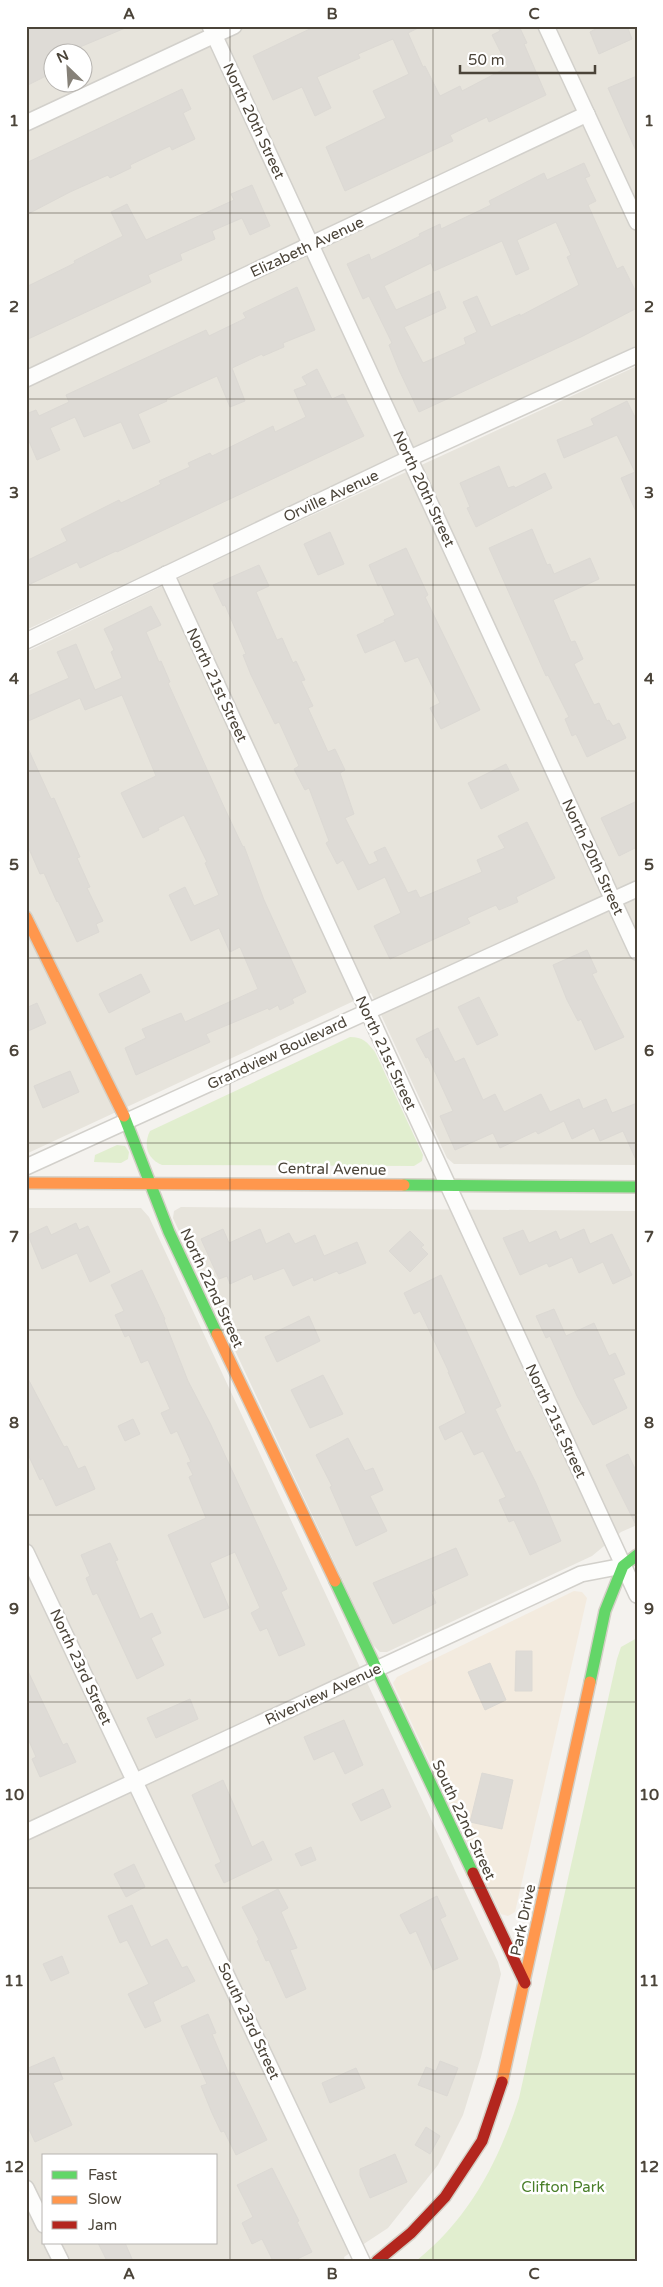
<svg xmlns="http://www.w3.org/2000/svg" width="663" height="2287" viewBox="0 0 663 2287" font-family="'Varela Round',sans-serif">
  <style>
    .residential { fill: #e7e4dc; fill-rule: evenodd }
    .commercial { fill: #f3ebdf }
    .green { fill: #e1eecf }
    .building { fill: #dedbd6; stroke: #dcd9d4; fill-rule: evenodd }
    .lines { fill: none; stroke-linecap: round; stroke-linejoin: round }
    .street-casing { stroke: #d2d0cb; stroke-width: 18 }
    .fast-casing { stroke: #d3cfc5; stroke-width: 14 }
    .slow-casing { stroke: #d3cfc5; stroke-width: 14 }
    .jam-casing { stroke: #d3cfc5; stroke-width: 14 }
    .street { stroke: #fdfdfc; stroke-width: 15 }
    .fast { stroke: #63d668; stroke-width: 11 }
    .slow { stroke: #ff974d; stroke-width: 11 }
    .jam { stroke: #b3261e; stroke-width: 11 }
    .grid { fill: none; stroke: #4b4439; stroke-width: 1; stroke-opacity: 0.55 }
    .labels { text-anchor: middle; stroke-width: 5; stroke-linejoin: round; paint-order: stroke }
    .street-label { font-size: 15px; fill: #4b4439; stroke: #fff }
    .park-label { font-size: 15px; fill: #4a7f2a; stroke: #fff }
    .neatline { fill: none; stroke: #4b4439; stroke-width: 2 }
    .grid-label { font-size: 16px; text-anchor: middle; font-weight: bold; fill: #4b4439 }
  </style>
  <rect width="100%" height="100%" fill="#f4f2ee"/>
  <g class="residential">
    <path d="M26,26H637V345L26,630ZM52,52H82V82H52Z"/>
    <path d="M637,366V1165L454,1164L447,1158L371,993L26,1154V652L254,542Z"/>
    <path d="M181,1207L637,1211V1525L621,1532L592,1556L387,1652H380L373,1645L173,1218L174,1211Z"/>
    <path d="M26,1208H141L149,1217L498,1962L501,1974L481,2057L463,2115L438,2165L388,2228L344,2257L345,2261H26ZM44,2156H216V2243H44Z"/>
  </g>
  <path class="commercial" d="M574,1591L582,1592L587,1598L515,1912L508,1916L501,1914L393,1683L397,1677Z"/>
  <g class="green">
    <path d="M350,1037C363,1037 367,1042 375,1052L423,1155L422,1161L414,1166L162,1165C147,1159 143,1145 150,1131Z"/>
    <path d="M117,1145L125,1146L129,1152L128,1159L121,1163L94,1162L95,1155Z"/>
    <path d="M637,1638V2261H416C469,2219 499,2161 519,2098L617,1659L621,1647Z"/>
  </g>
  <g class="building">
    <path d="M36,26H130L68,52H52V73L26,86V31Z"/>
    <path d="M316,26H422L408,33L423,67L425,66L440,96L460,86L462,91L508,67L492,35L500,31L497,26H519L527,43L524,44L546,95L489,122L487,117L450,135L453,141L345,191L326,147L386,118L373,91L409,74L393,39L358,54L360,58L317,77L331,108L315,116L302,87L273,100L253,56Z"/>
    <path d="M601,26H627L632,39L599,54L590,32Z"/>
    <path d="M637,76V153L608,88Z"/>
    <path d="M182,89L191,109L183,113L195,139L172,150L170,146L130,165L131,168L110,178L108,175L70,192L26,215V163Z"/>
    <path d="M584,163L590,176L585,178L596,201L588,205L617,269L623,266L637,294V308L581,337L419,412L399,370L389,345L392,343L369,296L363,299L347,264L369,254L371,260L420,236L419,234L440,224L441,229L491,205L489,201L544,173L547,180ZM556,222L571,255L567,257L579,285L520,316V314L491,327L477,296L463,302L477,332L464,338L466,344L423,363L404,327L446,308L439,291L396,310L384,286L431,263L434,271L502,241L516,275L529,269L517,240Z"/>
    <path d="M252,185L270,226L250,235L242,218L212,231L215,239L180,254L182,260L148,275L151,282L26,340V287L75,263L74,261L123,236L111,212L127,204L146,240L234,200L231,194Z"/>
    <path d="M297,287L315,330L283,343L284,347L263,356L262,354L232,368L245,401L230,407L217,376L166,399L167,401L138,414L150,442L133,449L121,422L84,437L75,417L50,428L60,450L37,460L26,434V414L36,410L39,416L69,402L66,395L206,330L209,336L246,318L243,313Z"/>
    <path d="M317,369L332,399L343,394L364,436L117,552L116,551L80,568L77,562L26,586V561L67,541L61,529L119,500L121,503L161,484L159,481L190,467L188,463L210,453L212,456L273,426L275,432L306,417L294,390L307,385L302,377Z"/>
    <path d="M627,401L637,421V514L621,478L635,472L617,435L564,458L557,440L594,425L591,419Z"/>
    <path d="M499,466L508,488L514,486L515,488L545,473L552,488L476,527L467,508L470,507L460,483Z"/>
    <path d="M532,529L547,565L550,564L554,574L590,558L599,579L553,600L571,642L575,641L583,659L574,664L594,705L599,703L607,721L609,720L613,726L619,723L626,738L587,757L576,734L572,736L565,719L569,717L548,675L546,676L489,548Z"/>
    <path d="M330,532L344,564L318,575L304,544Z"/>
    <path d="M406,548L428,595L425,597L480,710L441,729L430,708L440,703L418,657L405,662L395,640L365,653L357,635L385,622L384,620L395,615L381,584L378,586L369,565Z"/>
    <path d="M259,565L269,586L256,592L277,640L282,638L293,663L296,661L305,680L301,681L313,706L308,708L328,752L335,749L345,770L340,773L354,814L345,818L369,865L378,861L374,852L385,847L408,893L416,890L420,898L482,872L477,860L505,848L498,836L527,822L555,878L516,897L518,902L499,910L496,905L467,918L470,923L390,959L374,926L401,913L385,877L358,890L343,860L337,864L326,843L329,841L309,788L305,790L294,769L299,766L279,722L275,724L251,675L243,655L246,654L225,605L223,606L213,585Z"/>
    <path d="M151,606L161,625L146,632L159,662L161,661L170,682L168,683L224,807L243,847L244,846L264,900L306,992L292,999L294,1003L280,1010L278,1005L269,1010L268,1008L206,1034L210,1042L136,1075L125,1048L146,1038L142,1029L181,1013L185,1022L258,989L240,947L230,952L219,928L191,941L169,895L185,887L194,906L219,895L205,863L207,862L184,815L158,828L159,830L143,838L121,793L156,776L122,695L85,710L80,698L26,722V697L69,678L57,652L76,644L95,690L122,678L111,652L114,650L104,629Z"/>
    <path d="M26,744L51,799L54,798L80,857L77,858L90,887L87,888L103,921L96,924L99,932L77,942L58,901L57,902L44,873L40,874L26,842Z"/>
    <path d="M506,764L519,790L481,809L468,783Z"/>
    <path d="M637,801V847L619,856L601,818Z"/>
    <path d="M587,950L597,972L592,974L624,1037L595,1050L581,1019L578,1021L567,1000L553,965Z"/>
    <path d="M141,974L150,992L109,1013L99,994Z"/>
    <path d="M479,997L498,1035L477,1045L458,1007Z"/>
    <path d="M37,1003L46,1023L26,1032V1008Z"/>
    <path d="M438,1028L455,1062L464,1058L483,1100L495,1094L504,1112L541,1094L550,1112L579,1099L583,1109L606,1099L612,1113L637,1103V1162L623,1131L600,1141L594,1128L572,1139L564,1121L538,1134L536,1131L500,1148L493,1133L455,1150L440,1116L453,1111L428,1057L426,1058L416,1039Z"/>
    <path d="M70,1071L79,1092L43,1108L34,1086Z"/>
    <path d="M76,1223L79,1230L88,1226L110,1272L90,1282L77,1253L42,1269L28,1235L47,1226L51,1235Z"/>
    <path d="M223,1229L229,1243L260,1229L266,1244L289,1233L295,1244L315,1235L324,1256L357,1242L366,1263L339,1274L337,1271L314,1281L313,1277L293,1286L284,1268L254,1280L252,1274L230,1284L227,1276L219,1279L201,1239Z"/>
    <path d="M584,1229L590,1244L612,1234L632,1275L613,1284L603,1262L579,1273L572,1257L549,1267L547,1263L520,1275L503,1238L523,1230L529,1243L556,1231L560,1240Z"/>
    <path d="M410,1231L424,1245L421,1247L428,1254L410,1272L389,1251Z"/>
    <path d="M142,1270L165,1319L164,1320L188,1381L211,1425L287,1589L281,1592L305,1645L279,1656L267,1628L260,1631L251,1613L260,1608L235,1552L210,1563L229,1608L204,1618L168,1535L206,1518L189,1477L193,1475L187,1463L191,1462L177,1431L171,1434L161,1413L170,1409L148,1360L141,1363L129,1335L125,1337L115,1315L124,1311L111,1285Z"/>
    <path d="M441,1275L501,1406L495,1409L516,1453L520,1451L536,1483L561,1541L530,1555L514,1520L509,1522L499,1500L506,1497L483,1451L474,1455L462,1431L445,1440L439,1427L466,1413L448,1372H449L420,1311L414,1314L404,1293Z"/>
    <path d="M554,1309L566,1336L594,1323L609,1356L615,1353L625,1374L613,1379L627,1408L593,1425L577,1396L550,1336L546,1338L536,1316Z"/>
    <path d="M309,1316L320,1341L277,1362L265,1337Z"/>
    <path d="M26,1375L64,1447L67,1446L78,1469L85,1466L95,1489L56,1506L43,1478L40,1480L26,1450Z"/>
    <path d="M323,1375L343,1414L310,1428L291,1390Z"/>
    <path d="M133,1419L140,1434L125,1441L118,1426Z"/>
    <path d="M348,1438L365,1471L373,1468L383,1490L370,1496L387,1531L356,1546L330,1487L332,1486L316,1455Z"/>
    <path d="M628,1454L637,1473V1527L606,1465Z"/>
    <path d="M110,1543L118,1560L115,1561L140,1619L152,1613L161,1633L151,1638L164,1665L137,1679L97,1593L93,1595L86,1578L90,1576L81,1555Z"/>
    <path d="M456,1548L468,1575L431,1592L436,1603L393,1624L373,1583Z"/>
    <path d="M516,1651H532V1691H515Z"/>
    <path d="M490,1663L506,1700L485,1710L468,1672Z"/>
    <path d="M26,1667L63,1745L67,1743L76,1762L40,1777L32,1759L36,1757L26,1734Z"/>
    <path d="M190,1699L198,1719L156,1738L147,1718Z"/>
    <path d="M344,1720L363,1765L345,1774L334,1751L314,1760L304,1737Z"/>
    <path d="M482,1773L513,1780L502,1829L470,1822Z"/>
    <path d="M223,1780L252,1847L263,1841L272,1860L224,1883L215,1865L221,1862L192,1795Z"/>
    <path d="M383,1789L391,1807L361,1821L352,1804Z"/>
    <path d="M311,1847L316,1860L301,1866L295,1854Z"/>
    <path d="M134,1864L145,1887L126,1897L114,1874Z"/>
    <path d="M278,1889L288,1908L281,1912L297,1948L290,1950L306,1989L286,1998L269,1960L266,1961L257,1941L259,1940L242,1907Z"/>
    <path d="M437,1896L446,1916L440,1919L458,1959L433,1970L416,1931L410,1934L400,1915Z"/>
    <path d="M132,1905L151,1947L167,1939L182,1968L187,1966L195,1981L153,2002L161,2021L145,2028L128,1994L149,1984L127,1940L120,1943L108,1916Z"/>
    <path d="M62,1956L69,1973L51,1981L43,1964Z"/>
    <path d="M208,2014L216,2033L212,2034L229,2074L234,2072L267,2140L236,2155L224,2131L221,2132L212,2113L201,2086L207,2084L181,2026Z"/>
    <path d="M54,2057L63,2079L53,2083L72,2125L35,2142L26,2123V2069Z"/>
    <path d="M440,2061L458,2068L447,2096L418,2085L426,2067L436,2071Z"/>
    <path d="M356,2068L365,2088L330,2103L322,2083Z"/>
    <path d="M426,2127L440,2136L430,2154L415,2145Z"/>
    <path d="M395,2154L407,2182L370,2198L360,2175V2169Z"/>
    <path d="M272,2168L299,2221L297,2222L312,2252L293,2261H273L262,2239L252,2244L242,2223L253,2217L237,2185Z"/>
    <path d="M98,2243H125L133,2261H107Z"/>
  </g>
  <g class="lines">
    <defs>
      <g id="street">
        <path d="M210,26L637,952"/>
        <path d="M546,26L637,222"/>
        <path d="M26,123L234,26"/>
        <path d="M26,379L587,114"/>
        <path d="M166,574L637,1595"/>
        <path d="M26,641L410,458L637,355"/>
        <path d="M26,1167L637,889"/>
        <path d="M26,1552L362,2261"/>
        <path d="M26,1832L581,1574L623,1566"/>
        <path d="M26,2188L44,2225"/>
        <path d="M52,2243L61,2261"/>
      </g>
      <g id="fast">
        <path d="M124,1116L169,1232L217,1334"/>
        <path d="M404,1185L637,1187"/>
        <path d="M335,1581L473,1873"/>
        <path d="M590,1682L605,1611L623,1566L637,1555"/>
      </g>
      <g id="slow">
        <path d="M26,917L124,1116"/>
        <path d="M26,1183L404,1185"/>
        <path d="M217,1334L335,1581"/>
        <path d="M502,2082L590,1682"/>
      </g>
      <g id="jam">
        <path d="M473,1873L525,1983"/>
        <path d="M377,2261L411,2233L445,2197L482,2141L502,2082"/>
      </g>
    </defs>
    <use href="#street" class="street-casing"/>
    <use href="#fast" class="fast-casing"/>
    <use href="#slow" class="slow-casing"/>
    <use href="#jam" class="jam-casing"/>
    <use href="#street" class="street"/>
    <use href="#fast" class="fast"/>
    <use href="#slow" class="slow"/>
    <use href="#jam" class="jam"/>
  </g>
  <path class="grid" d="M230,26V2261M433,26V2261M26,213H637M26,399H637M26,585H637M26,771H637M26,958H637M26,1143H637M26,1330H637M26,1515H637M26,1702H637M26,1888H637M26,2074H637"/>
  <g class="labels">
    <g class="street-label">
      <text transform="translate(254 121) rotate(65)" y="5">North 20th Street</text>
      <text transform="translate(307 247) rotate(-25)" y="5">Elizabeth Avenue</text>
      <text transform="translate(424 489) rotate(65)" y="5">North 20th Street</text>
      <text transform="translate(331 496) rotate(-25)" y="5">Orville Avenue</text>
      <text transform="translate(217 685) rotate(65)" y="5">North 21st Street</text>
      <text transform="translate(593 857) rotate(65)" y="5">North 20th Street</text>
      <text transform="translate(277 1053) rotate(-25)" y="5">Grandview Boulevard</text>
      <text transform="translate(386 1053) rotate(65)" y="5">North 21st Street</text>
      <text transform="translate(332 1169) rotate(1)" y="5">Central Avenue</text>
      <text transform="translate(212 1288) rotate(65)" y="5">North 22nd Street</text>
      <text transform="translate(556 1421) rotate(65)" y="5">North 21st Street</text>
      <text transform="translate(81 1667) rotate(65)" y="5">North 23rd Street</text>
      <text transform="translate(323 1694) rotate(-25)" y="5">Riverview Avenue</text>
      <text transform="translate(464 1820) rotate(65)" y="5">South 22nd Street</text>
      <text transform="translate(523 1920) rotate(-78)" y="5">Park Drive</text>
      <text transform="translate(249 2021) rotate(65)" y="5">South 23rd Street</text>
    </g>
    <g class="park-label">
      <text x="563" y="2192">Clifton Park</text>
    </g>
  </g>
  <rect width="663" height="2287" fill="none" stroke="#ffffff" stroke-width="55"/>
  <rect x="42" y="2154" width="175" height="90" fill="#ffffff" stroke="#b7b4b0"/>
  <rect x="52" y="2171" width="25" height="8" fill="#63d668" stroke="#b7b4b0"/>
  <text x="88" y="2180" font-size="15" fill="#4b4439">Fast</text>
  <rect x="52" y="2196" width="25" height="8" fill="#ff974d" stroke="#b7b4b0"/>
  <text x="88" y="2204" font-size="15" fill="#4b4439">Slow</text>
  <rect x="52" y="2221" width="25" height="8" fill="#b3261e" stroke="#b7b4b0"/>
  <text x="88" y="2230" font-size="15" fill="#4b4439">Jam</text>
  <g transform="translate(68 68) rotate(335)"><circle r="24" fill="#ffffff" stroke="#b7b4b0"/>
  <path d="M0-4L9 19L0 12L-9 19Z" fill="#868178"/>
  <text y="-8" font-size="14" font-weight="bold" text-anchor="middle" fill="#4b4439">N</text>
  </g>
  <path d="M460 65v8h135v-8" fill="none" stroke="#4b4439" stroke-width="2.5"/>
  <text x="468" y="65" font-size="15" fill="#4b4439" stroke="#ffffff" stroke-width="4" paint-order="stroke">50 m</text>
  <rect x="28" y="28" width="608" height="2232" class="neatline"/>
  <g class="grid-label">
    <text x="129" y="19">A</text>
    <text x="332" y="19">B</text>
    <text x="534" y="19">C</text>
    <text x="14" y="126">1</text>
    <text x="649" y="126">1</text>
    <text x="14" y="312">2</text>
    <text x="649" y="312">2</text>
    <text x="14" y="498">3</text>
    <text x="649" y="498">3</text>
    <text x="14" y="684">4</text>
    <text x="649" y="684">4</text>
    <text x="14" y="870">5</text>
    <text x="649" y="870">5</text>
    <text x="14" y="1056">6</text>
    <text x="649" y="1056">6</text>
    <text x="14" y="1242">7</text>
    <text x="649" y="1242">7</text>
    <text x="14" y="1428">8</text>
    <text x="649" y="1428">8</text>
    <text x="14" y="1614">9</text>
    <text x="649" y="1614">9</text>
    <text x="14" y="1800">10</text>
    <text x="649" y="1800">10</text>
    <text x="14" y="1986">11</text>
    <text x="649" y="1986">11</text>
    <text x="14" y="2172">12</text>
    <text x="649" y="2172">12</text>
    <text x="129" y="2279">A</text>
    <text x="332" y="2279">B</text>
    <text x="534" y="2279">C</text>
  </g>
</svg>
